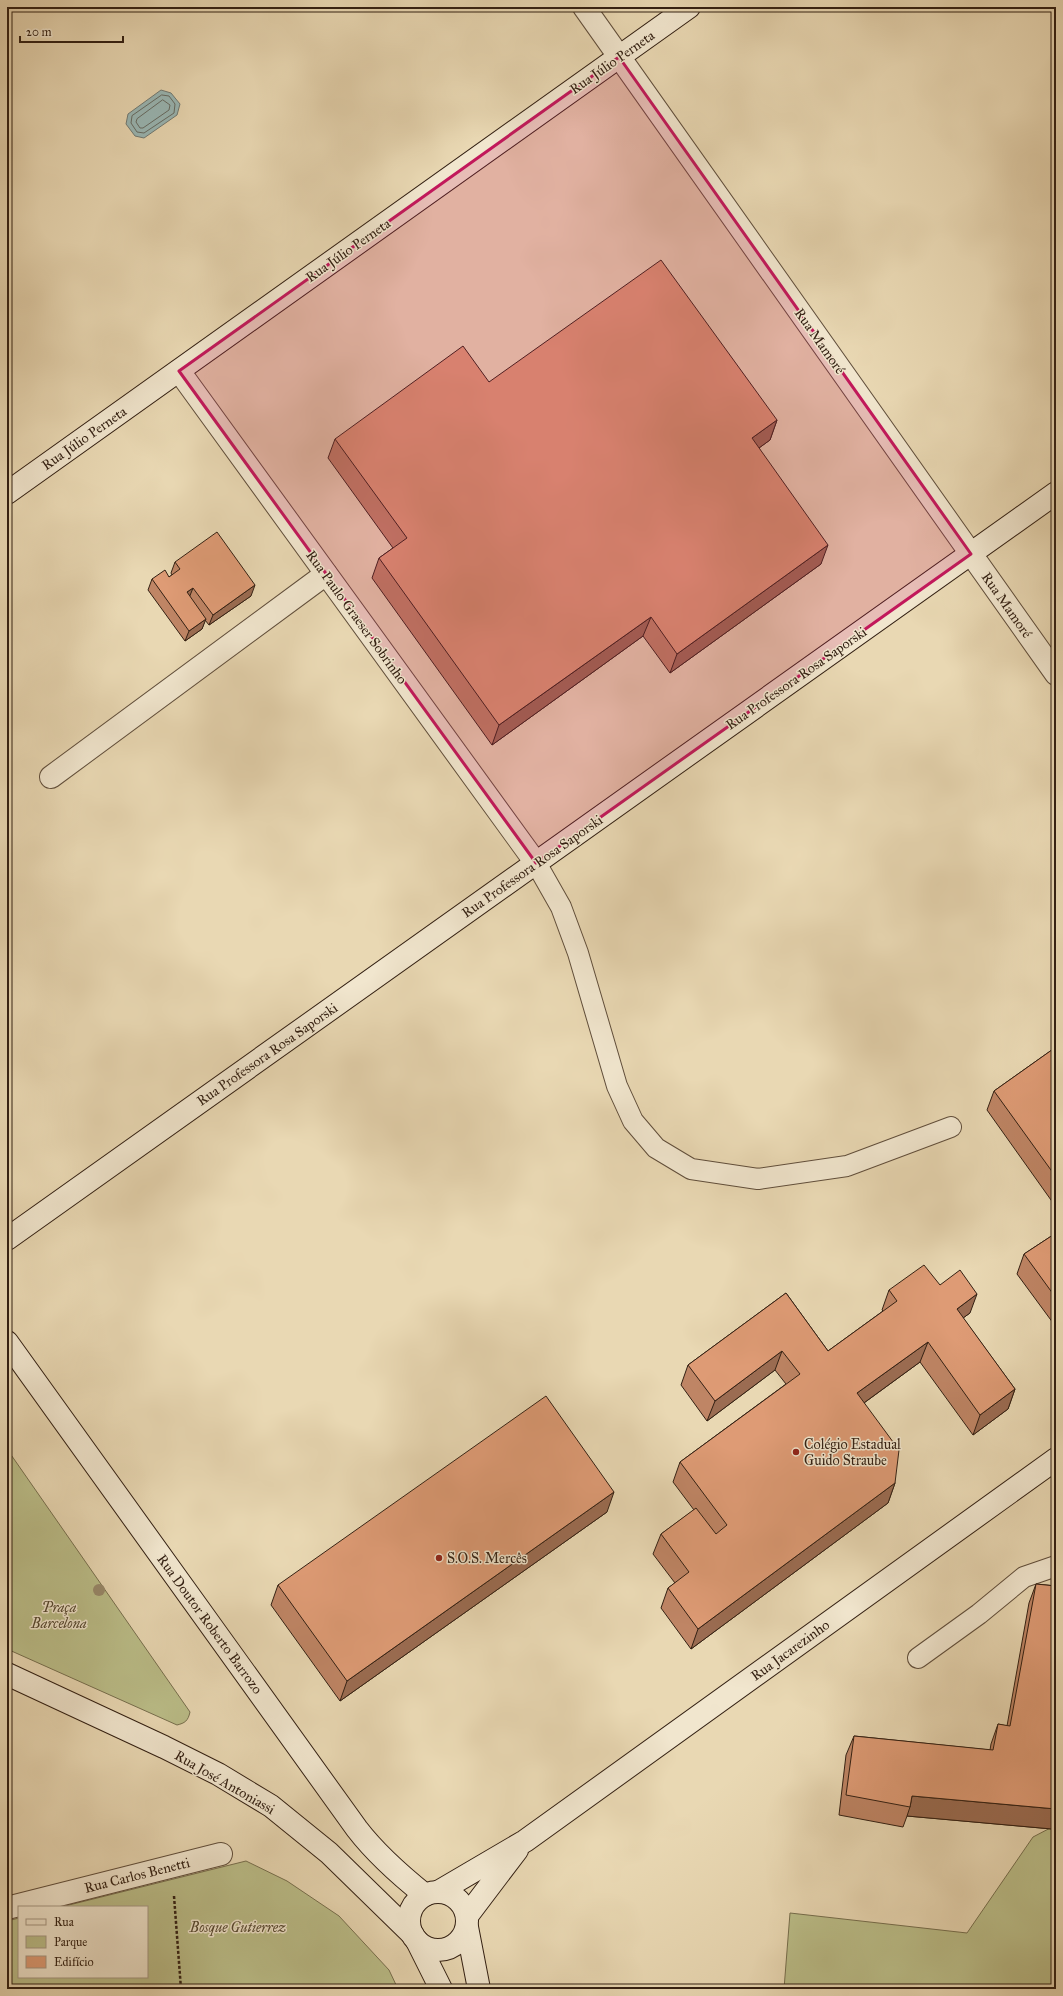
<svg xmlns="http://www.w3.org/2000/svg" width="1063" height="1996" viewBox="0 0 1063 1996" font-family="'IM FELL Great Primer',serif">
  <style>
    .green { fill: #bbbe89; stroke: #776f4e }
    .water { fill: #9ab8b6; stroke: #717b75 }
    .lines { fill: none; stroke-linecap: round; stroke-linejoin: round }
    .shore { stroke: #666c64; stroke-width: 1 }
    .lane-casing { stroke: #604e3b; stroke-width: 22 }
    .street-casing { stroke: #604e3b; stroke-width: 24 }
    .secondary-casing { stroke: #332013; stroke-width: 24 }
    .path { stroke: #332013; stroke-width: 2.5; stroke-dasharray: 3 2; stroke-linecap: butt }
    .lane { stroke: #f1e6ce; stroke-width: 20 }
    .street { stroke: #f1e6ce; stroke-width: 22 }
    .secondary { stroke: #f1e6ce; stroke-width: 22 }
    .tree { fill: #98896b }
    .wall { fill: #bf8565; stroke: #332013 }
    .shaded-wall { fill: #9b6c52; stroke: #332013 }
    .building { fill: #de9b75; stroke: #332013 }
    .marked { fill: #c2185b; fill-opacity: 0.2; stroke: #c2185b; stroke-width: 3; stroke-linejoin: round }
    .poi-dot { fill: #8f2418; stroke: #f1e6ce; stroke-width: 1.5 }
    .labels { text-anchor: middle; stroke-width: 3; stroke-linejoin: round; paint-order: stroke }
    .street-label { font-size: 14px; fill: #332013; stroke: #f1e6ce }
    .poi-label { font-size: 14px; fill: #332013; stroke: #f1e6ce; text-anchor: start }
    .park-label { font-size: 14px; font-style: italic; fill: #554830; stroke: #f1e6ce }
  </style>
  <rect width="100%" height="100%" fill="#e9d8b3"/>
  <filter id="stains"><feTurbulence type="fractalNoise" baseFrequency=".005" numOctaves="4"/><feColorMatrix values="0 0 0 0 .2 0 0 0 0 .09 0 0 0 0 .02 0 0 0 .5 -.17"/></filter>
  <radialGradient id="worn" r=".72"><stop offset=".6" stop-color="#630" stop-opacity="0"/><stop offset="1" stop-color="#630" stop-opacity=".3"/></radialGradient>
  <g class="green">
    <path d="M7,1449L190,1712C188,1721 185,1723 177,1725L7,1649Z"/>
    <path d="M1056,1825V1989H784L790,1913L967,1933L1033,1837Z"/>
    <path d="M246,1861L287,1881L339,1916L389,1970L398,1989H7V1921L19,1918V1977H147V1907H61Z"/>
  </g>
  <path class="water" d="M161,90L171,93L180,104L177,115L144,138L135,136L126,124L128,114Z"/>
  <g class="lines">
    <g class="shore">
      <path d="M162,95L169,96L175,104L174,113L144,133L137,132L131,123L132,116Z"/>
      <path d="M163,100L170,105L169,110L143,128H140L136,122L137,119Z"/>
    </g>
    <defs>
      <g id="lane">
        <path d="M536,863L561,907L578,953L617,1086L633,1121L656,1148L691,1169L758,1179L847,1166L951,1127"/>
        <path d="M918,1658L979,1614L1024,1577L1056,1566"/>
      </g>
      <g id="street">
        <path d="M584,7L1056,674"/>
        <path d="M179,371L536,863"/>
        <path d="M51,777L326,574"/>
        <path d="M7,1908L221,1854"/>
      </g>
      <g id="secondary">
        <path d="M7,493L689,7"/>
        <path d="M7,1239L1056,493"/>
        <path d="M7,1342L357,1829C377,1855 400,1875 425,1895"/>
        <path d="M7,1674L164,1747L218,1774L271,1806L329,1853L413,1935"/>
        <path d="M438,1892L525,1841L1056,1459"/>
        <circle cx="438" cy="1921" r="29"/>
        <path d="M467,1916L517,1850"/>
        <path d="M467,1927L479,1989"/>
        <path d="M417,1941L441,1989"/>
      </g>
    </defs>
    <use href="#lane" class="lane-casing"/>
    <use href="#street" class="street-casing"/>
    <use href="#secondary" class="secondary-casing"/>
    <path class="path" d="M174,1896L181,1989"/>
    <use href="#lane" class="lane"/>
    <use href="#street" class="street"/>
    <use href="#secondary" class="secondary"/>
  </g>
  <circle class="tree" cx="99" cy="1590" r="6"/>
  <g class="wall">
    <path d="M489,382L777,420L770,440L759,448L821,564L670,673L643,636L492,745L372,578L379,558L393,548L328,458L335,439Z"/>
    <path d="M175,562L251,596L209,625L205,620L202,629L185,641L148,590L152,579L169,577L172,575L171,573Z"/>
    <path d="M1056,1047V1207L987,1110L994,1091Z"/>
    <path d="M1056,1233V1327L1017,1274L1024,1254Z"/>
    <path d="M940,1285L970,1313L963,1318L1015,1389L1008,1409L973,1435L920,1362L864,1403L895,1483L888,1503L691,1649L661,1608L668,1588L675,1583L653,1554L661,1534L694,1510L673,1482L680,1462L786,1384L775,1370L707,1421L681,1385L688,1365L786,1293L828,1351L883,1311L882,1310L889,1290Z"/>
    <path d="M607,1512L340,1701L271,1605L278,1585Z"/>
    <path d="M1036,1584L1056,1586V1817L1052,1829L907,1816L903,1827L839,1815L846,1755L854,1736L990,1750L991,1744L998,1724L1007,1726L1029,1603Z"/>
  </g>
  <g class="shaded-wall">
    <path d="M777,420L770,440L745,458L752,438Z"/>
    <path d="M828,545L821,564L670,673L677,654Z"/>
    <path d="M255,585L251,596L209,625L213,615Z"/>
    <path d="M193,588L189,598L187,592Z"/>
    <path d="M651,617L643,636L492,745L499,725Z"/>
    <path d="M206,619L202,629L185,641L189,631Z"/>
    <path d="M977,1294L970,1313L949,1328L957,1309Z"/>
    <path d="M928,1342L920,1362L850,1413L857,1393Z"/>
    <path d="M782,1351L775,1370L707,1421L715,1401Z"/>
    <path d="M1015,1389L1008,1409L973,1435L980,1415Z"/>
    <path d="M895,1483L888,1503L691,1649L698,1629Z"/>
    <path d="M614,1492L607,1512L340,1701L347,1681Z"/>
    <path d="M912,1796L1056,1809V1817L1052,1829L907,1816L910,1807Z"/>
  </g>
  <g class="building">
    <path d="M661,260L777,420L752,438L828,545L677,654L651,617L499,725L379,558L407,538L335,439L463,346L489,382Z"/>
    <path d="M217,532L255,585L213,615L193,588L187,592L206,619L189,631L152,579L165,570L169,577L180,569L175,562Z"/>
    <path d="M1056,1047V1177L994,1091Z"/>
    <path d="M1056,1233V1298L1024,1254Z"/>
    <path d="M924,1265L940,1285L960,1270L977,1294L957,1309L1015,1389L980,1415L928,1342L857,1393L899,1450L895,1483L698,1629L668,1588L689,1572L661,1534L696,1508L716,1534L727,1525L680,1462L800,1374L782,1351L715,1401L688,1365L786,1293L828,1351L897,1301L889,1290Z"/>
    <path d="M546,1396L614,1492L347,1681L278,1585Z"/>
    <path d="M1036,1584L1056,1586V1809L912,1796L910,1807L846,1795L854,1736L993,1750L998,1724L1010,1726Z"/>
  </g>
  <path class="marked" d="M619,57L971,554L536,863L179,371Z"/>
  <g class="poi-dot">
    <circle cx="796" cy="1452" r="4"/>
    <circle cx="439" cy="1558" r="4"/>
  </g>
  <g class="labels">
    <g class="street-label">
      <text transform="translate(612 62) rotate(-35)" y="5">Rua Júlio Perneta</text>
      <text transform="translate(348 250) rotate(-35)" y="5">Rua Júlio Perneta</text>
      <text transform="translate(820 341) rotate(55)" y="5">Rua Mamoré</text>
      <text transform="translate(84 438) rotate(-35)" y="5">Rua Júlio Perneta</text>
      <text transform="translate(1007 605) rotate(55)" y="5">Rua Mamoré</text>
      <text transform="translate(357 617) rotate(54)" y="5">Rua Paulo Graeser Sobrinho</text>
      <text transform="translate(796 678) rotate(-35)" y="5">Rua Professora Rosa Saporski</text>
      <text transform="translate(532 866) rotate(-35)" y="5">Rua Professora Rosa Saporski</text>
      <text transform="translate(267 1054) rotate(-35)" y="5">Rua Professora Rosa Saporski</text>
      <text transform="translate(210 1624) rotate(54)" y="5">Rua Doutor Roberto Barrozo</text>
      <text transform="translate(790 1650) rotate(-36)" y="5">Rua Jacarezinho</text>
      <text transform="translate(225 1782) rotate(30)" y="5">Rua José Antoniassi</text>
      <text transform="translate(137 1875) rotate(-14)" y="5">Rua Carlos Benetti</text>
    </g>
    <g class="poi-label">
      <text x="804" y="1449">Colégio Estadual<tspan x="804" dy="16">Guido Straube</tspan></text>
      <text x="447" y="1563">S.O.S. Mercês</text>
    </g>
    <g class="park-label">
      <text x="59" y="1612">Praça<tspan x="59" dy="16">Barcelona</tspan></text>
      <text x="238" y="1932">Bosque Gutierrez</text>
    </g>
  </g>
  <rect width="1063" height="1996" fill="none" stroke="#e9d8b3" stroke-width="24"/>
  <rect x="8" y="8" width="1047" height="1980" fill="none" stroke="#332013" stroke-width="2"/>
  <rect x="12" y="12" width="1039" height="1972" fill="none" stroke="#332013"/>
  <rect x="18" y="1906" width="130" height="72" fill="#f1e6ce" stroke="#a59783"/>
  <rect x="26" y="1919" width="20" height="6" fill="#f1e6ce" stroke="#a59783"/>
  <text x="54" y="1926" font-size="12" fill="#332013">Rua</text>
  <rect x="26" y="1936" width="20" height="12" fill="#bbbe89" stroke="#a59783"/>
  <text x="54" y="1946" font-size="12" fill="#332013">Parque</text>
  <rect x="26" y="1956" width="20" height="12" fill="#de9b75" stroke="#a59783"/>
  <text x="54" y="1966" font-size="12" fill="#332013">Edifício</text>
  <path d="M20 36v6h103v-6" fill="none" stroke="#332013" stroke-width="2"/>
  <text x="26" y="36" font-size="12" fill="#332013" stroke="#f1e6ce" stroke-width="3" paint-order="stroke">20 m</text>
  <rect width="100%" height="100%" filter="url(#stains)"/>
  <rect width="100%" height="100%" fill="url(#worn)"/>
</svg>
